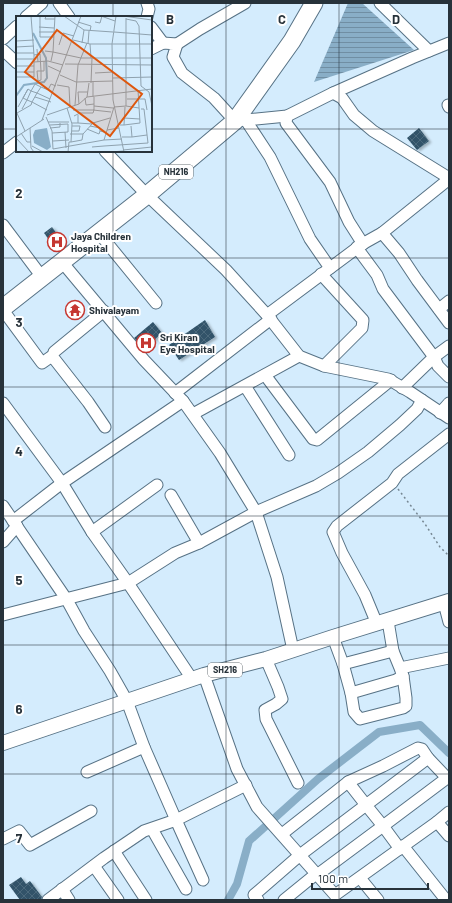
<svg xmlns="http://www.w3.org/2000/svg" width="452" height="903" viewBox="0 0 452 903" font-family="Barlow,sans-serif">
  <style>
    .water { fill: url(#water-rules) }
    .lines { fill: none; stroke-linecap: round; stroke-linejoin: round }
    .canal { stroke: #89aec7; stroke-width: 8 }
    .building { fill: url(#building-cross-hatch); filter: url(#shadow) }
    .minor-casing { stroke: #577285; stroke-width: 13 }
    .major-casing { stroke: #577285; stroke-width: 16 }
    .highway-casing { stroke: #577285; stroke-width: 19 }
    .path { stroke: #768793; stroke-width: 1.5; stroke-dasharray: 2 3; stroke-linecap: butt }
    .minor { stroke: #fff; stroke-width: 11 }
    .major { stroke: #fff; stroke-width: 14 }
    .highway { stroke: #fff; stroke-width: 17 }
    .grid { fill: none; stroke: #27323a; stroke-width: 1; stroke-opacity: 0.55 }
    .labels { text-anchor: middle; stroke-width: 4; stroke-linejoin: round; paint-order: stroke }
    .shield { fill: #fff; stroke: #687075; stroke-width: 1 }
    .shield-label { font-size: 9px; font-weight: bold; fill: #27323a }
    .poi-label { font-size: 10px; font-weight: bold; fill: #27323a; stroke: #fff; text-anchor: start }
    .inset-river { fill: none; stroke: #89aec7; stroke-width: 2 }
    .inset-road { fill: none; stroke: #8fa2af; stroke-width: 1 }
    .view { fill: #de570e; fill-opacity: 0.15; stroke: #de570e; stroke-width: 2 }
    .inset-edge { fill: none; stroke: #27323a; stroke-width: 2 }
    .grid-label { font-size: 13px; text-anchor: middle; font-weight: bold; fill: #27323a; stroke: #fff; stroke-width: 4; stroke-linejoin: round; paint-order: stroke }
  </style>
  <defs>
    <pattern id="water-rules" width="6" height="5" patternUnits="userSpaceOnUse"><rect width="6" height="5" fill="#89aec7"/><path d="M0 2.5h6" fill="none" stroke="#708ea3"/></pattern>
    <pattern id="building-cross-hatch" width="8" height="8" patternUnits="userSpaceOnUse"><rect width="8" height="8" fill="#305369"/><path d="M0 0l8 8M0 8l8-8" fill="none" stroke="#4c697b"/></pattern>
    <filter id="shadow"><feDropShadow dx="2.5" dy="1.5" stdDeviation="1" flood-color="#0004"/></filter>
  </defs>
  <rect width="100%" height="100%" fill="#d4ecfd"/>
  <path class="water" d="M348,3H362L414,50L314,82Z"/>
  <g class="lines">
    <path class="canal" d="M228,900L237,884L249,841L318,779L379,732L420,725L449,753"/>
  </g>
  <g class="building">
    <path d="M419,128L429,141L417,150L407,138Z"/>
    <path d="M52,227L66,246L58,252L44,233Z"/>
    <path d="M205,320L215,337L179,360L169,345Z"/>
    <path d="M153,322L162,333L144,349L134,338Z"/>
    <path d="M21,877L26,884L30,881L42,897L41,900H20L9,885Z"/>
  </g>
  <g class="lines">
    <defs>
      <g id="minor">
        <path d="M59,3L69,17"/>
        <path d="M380,3L429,51"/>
        <path d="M26,17L42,3"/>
        <path d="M147,17L149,9L147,3"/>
        <path d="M151,27L163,43"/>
        <path d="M3,39L17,26"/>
        <path d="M177,44L200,29L245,3"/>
        <path d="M151,49L163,43L177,44L173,57L182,73L214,98L235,121L287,116L333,93L412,58L449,43"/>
        <path d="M3,50L17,63"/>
        <path d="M333,93L342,98L354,115L373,131L449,178"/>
        <path d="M449,105H448L449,107"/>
        <path d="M287,116L286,123L330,182L349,222L363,244"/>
        <path d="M245,119L270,157L310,239L330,268"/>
        <path d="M105,151L147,195L226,270L267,315L299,356L324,366L388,379L410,392L449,418"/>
        <path d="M3,153L17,142"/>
        <path d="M3,225L42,277"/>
        <path d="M99,233L156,303"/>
        <path d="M382,233L449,179"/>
        <path d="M357,247L382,233L399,253L417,280L449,323"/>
        <path d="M62,262L144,360L183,401L220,453L256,512L277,577L293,650"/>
        <path d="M321,274L363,320L362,328L324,366"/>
        <path d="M439,309L449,301"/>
        <path d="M3,310L42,363L52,356L88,402L105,427"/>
        <path d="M267,315L357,248L377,275L383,289L434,357L438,366L449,377"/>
        <path d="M54,352L104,311"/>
        <path d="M265,375L313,439L317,440L391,380"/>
        <path d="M245,386L289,455"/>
        <path d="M402,388L434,357L449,346"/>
        <path d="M175,393L271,319"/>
        <path d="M3,403L62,483L92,532L128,583L192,679"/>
        <path d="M440,413L449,403"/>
        <path d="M193,414L299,356"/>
        <path d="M171,495L199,543"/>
        <path d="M3,506L67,600L84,631L110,671L127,701L144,747L176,820L144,831L104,858L48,900"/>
        <path d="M13,521L62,483L183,401"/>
        <path d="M92,532L157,485"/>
        <path d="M3,542L17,526"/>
        <path d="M444,603L449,622"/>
        <path d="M3,615L128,583L175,553L199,543L256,512L316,486L338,473L368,452L400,425L417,409L422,400"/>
        <path d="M388,621L393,651L400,668L449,658"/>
        <path d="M377,624L365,595L342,553L333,532L337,526L392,483L398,474L449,434"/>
        <path d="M333,637L343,664L393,651"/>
        <path d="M266,659L278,687L282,699L276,704L265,710L266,719L298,783"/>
        <path d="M343,664L351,693L396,680L403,676L401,671"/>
        <path d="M204,675L237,769L257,807L335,895L437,822L449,836"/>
        <path d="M351,693L354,712L360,719L403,708L406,706V698L403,676"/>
        <path d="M87,772L144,747"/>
        <path d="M348,782L383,766L418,748L422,749L428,758"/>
        <path d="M437,822L449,812"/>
        <path d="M152,829L186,889"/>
        <path d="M3,839L19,831L30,845L91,811"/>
        <path d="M403,846L446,900"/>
        <path d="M114,851L146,900"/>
        <path d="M94,866L118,900"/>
        <path d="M317,875L383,826L400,849"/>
        <path d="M360,878L378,900"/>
        <path d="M203,880L176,820L246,785"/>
        <path d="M62,889L69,900"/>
        <path d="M258,900L254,895L300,855L366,805L383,826L447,778L428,758L366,805L348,782L282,834"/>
        <path d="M284,900L316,874"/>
      </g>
      <path id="major" d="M3,743L204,675L266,659L333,637L449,601"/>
      <path id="highway" d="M3,308L147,195L235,121L292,41L314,3"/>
    </defs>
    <use href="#minor" class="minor-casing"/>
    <use href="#major" class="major-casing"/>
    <use href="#highway" class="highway-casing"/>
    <path class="path" d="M398,489L425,524L440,547L449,556"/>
    <use href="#minor" class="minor"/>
    <use href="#major" class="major"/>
    <use href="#highway" class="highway"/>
  </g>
  <path class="grid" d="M113,3V17M226,3V900M339,3V900M3,129H17M151,129H449M113,151V900M3,258H449M3,387H449M3,516H449M3,645H449M3,774H449"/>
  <defs>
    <symbol id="hospital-ring" viewBox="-11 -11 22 22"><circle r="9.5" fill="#fff" stroke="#c53731" stroke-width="1.5"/><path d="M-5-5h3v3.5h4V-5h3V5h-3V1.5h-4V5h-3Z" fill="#c53731"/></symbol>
    <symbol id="temple-ring" viewBox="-11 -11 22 22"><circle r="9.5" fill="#fff" stroke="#c53731" stroke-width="1.5"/><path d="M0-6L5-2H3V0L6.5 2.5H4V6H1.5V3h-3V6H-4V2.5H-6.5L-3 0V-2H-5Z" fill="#c53731"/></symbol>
  </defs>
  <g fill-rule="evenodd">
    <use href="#hospital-ring" x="46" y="231" width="22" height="22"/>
    <use href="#temple-ring" x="64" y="299" width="22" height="22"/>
    <use href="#hospital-ring" x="135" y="332" width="22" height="22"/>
  </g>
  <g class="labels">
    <g class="shield">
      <rect x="159" y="165" width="34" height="14" rx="3"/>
      <rect x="208" y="663" width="34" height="14" rx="3"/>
    </g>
    <g class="shield-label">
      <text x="176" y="175">NH216</text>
      <text x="225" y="673">SH216</text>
    </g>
    <g class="poi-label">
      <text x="71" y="240">Jaya Children<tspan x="71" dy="12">Hospital</tspan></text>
      <text x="89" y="314">Shivalayam</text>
      <text x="160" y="341">Sri Kiran<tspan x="160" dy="12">Eye Hospital</tspan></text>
    </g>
  </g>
  <g transform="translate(16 16)">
    <rect width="136" height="136" fill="#d4ecfd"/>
    <path d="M31,112L35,131L31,134L18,127L17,119L19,114Z" fill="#89aec7"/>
    <path class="inset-river" d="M0,80L8,69L28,66L31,62L30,42L17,17"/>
    <path class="inset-road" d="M15,0L18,39M24,0V21H38M30,0L29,3H39M39,0L37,36L65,42H136M48,0L68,14L97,16M85,0L99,5M100,0L96,28L97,84L108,136M107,0L136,4M110,3L120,5L123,10L125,70L133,76L136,90M62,6L75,10L74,15M79,6L84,7L86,0M23,11L38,12M23,16H38M98,16L136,19M57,24L74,28H136M0,25L18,24M66,27L68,14M72,28L73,15M74,28L75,42M43,29L47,17L58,20M0,31L18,30M21,33L22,46M29,35L37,36L35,45M0,37H18M0,43H18M18,46V39L24,38L25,55H21L22,65L25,64V55H28V45M49,48L136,49M0,50H18M32,50L45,56M0,56H18M79,57L97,56M44,59L60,66L97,65M0,61H18V46L32,45L47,49M97,62L136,61M77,66V81M75,67L76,42M41,69L53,71L54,91M32,74L35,68L40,70M19,81L35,86M71,81L73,67M69,82L70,89L78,88M111,83H129L131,94M63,88L62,76H72M59,89L62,49L71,27M78,90L97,92M110,90L123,92M2,91L12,73M51,92L56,108L55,126H53L52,136M6,93L11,84L7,82L12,73L15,75L19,68L25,71M31,94L16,86L21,77L34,83M57,94H78V81M77,94L95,96M0,95L9,115M1,97L15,89L16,86L11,84L15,75L21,77L25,71L37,76M31,99L63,88L71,81L136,73M58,100L64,97H77L78,94M30,101L36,115L37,133L88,124L98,91L110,90V2M108,102L124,103M26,104L65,0M32,106H53M56,107H62V99M62,107L76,108M34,109L52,108V116L36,117M104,109H108L109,91M108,109L124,107L122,74M56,110H64L63,115H56M74,110L84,112V115L88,116M14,112L15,132L18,136M34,112L44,111V107M71,113L83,118L84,115M91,114L103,112M49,116L50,132M5,117L11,126H15M54,118H67L66,124L55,126M67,118L77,107L94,102M0,121L28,103M106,121H116L115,110M116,121L131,119M0,122L13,136M88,124L106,123M37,125L53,124M16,130L27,136M88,130L132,127L128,93H125M76,131L88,130M107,134L136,131M94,136L108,135"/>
    <path class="view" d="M41,14L126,78L94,120L9,56Z"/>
    <rect width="136" height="136" class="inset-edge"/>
  </g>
  <g class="grid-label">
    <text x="170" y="24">B</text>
    <text x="282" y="24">C</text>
    <text x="396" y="24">D</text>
    <text x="19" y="198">2</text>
    <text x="19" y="327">3</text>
    <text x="19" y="456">4</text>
    <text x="19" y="585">5</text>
    <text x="19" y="714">6</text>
    <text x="19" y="843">7</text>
  </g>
  <rect width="452" height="903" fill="none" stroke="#27323a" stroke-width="8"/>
  <path d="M312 883v6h116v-6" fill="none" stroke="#27323a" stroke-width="2"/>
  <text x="318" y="883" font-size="12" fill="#27323a" stroke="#ffffff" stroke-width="3" paint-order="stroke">100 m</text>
</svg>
